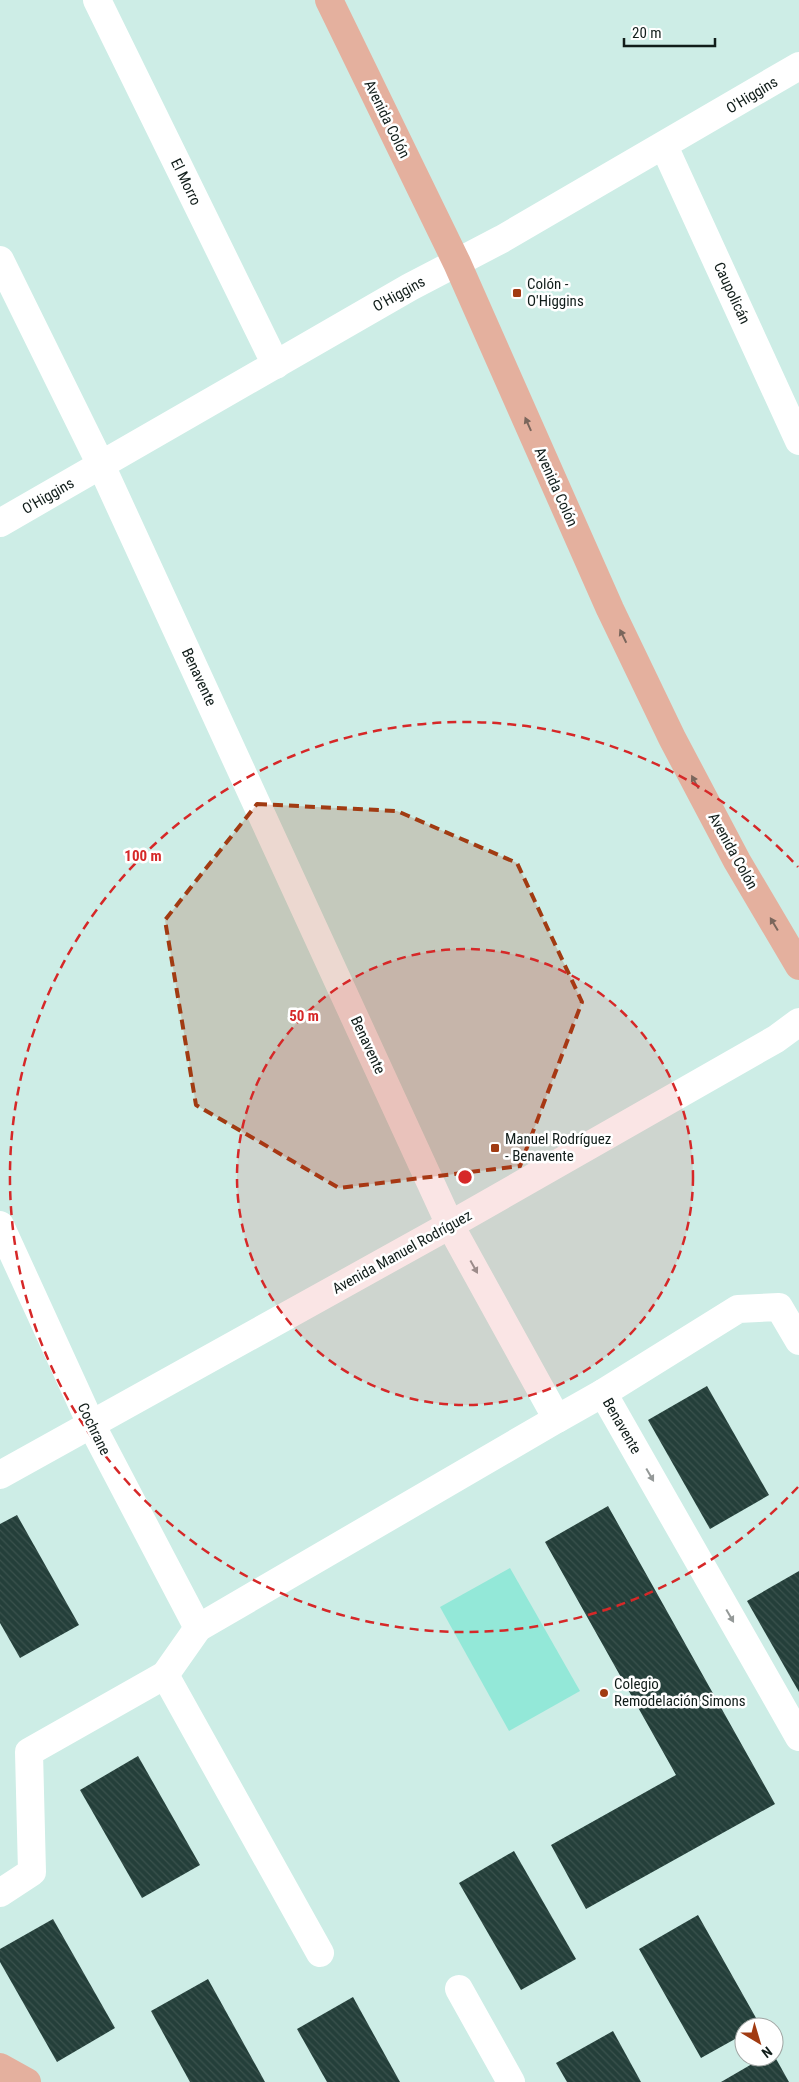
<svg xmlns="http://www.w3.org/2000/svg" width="799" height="2082" viewBox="0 0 799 2082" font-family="'Roboto Condensed',sans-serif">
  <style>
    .grass { fill: #93e8d8 }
    .building { fill: url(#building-back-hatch) }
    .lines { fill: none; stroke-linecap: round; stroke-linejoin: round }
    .minor { stroke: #fff; stroke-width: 28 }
    .major { stroke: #e4b09e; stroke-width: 28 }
    .oneway { fill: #7a665c }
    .oneway2 { fill: #949998 }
    .marked { fill: #a13b12; fill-opacity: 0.2; stroke: #a13b12; stroke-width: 4; stroke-dasharray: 10 6; stroke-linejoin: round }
    .ring { fill: none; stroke: #d62828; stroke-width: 2.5; stroke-dasharray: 9 6 }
    .poi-dot { fill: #a13b12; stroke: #fff; stroke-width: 2 }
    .labels { text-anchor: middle; stroke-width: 5; stroke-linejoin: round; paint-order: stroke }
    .street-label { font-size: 15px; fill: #111d1a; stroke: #fff }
    .poi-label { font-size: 15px; fill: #111d1a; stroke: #fff; text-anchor: start }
    .centre { fill: #d62828; stroke: #fff; stroke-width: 2.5 }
    .ring-label { font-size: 15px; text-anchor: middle; font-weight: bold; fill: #d62828; stroke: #fff; stroke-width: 5; stroke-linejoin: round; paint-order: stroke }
  </style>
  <defs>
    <pattern id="building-back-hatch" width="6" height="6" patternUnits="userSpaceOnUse" patternTransform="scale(1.25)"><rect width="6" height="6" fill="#243f3a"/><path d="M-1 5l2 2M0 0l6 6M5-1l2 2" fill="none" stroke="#3a524d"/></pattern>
  </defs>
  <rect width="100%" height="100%" fill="#cdede6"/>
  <path class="grass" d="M510,1568L580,1691L509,1731L440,1607Z"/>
  <g class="building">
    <path d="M707,1386L769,1495L710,1529L648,1420Z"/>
    <path d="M608,1506L775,1804L586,1909L551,1845L676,1775L545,1542Z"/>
    <path d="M17,1515L79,1625L20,1658L0,1623V1524Z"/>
    <path d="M799,1571V1692L747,1601Z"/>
    <path d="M138,1756L200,1865L142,1898L80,1790Z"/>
    <path d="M514,1851L576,1959L521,1990L459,1883Z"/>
    <path d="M698,1915L760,2025L744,2027V2034L701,2058L639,1949Z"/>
    <path d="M53,1919L115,2028L57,2062L0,1962V1949Z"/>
    <path d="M208,1979L265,2082H190L151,2011Z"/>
    <path d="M353,1997L400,2082H327L297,2029Z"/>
    <path d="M613,2031L641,2082H567L556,2063Z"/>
    <path d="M764,2057H775L789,2082H721Z"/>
  </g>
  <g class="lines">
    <g class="minor">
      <path d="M97,0L276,365"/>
      <path d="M664,146L799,441"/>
      <path d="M0,260L101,465L450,1225L557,1419L603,1393L799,1737"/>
      <path d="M0,523L410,287L502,239L799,66"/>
      <path d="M0,1225L91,1424L198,1628"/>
      <path d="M603,1393L738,1309L779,1307L799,1341"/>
      <path d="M0,1475L450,1225L776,1039L799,1022"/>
      <path d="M165,1675L320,1953"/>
      <path d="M0,1893L32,1872L29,1752L165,1675L198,1628L557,1419"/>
      <path d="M459,1989L511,2082"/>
    </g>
    <g class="major">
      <path d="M329,0L457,263L610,609L672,738L737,861L799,966"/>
      <path d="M0,2067L27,2082"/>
    </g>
  </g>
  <defs><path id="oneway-solid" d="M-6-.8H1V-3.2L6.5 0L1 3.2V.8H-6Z" transform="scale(1.25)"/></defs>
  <g class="oneway">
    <use href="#oneway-solid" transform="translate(528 424) rotate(-114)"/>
    <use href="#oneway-solid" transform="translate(623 636) rotate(-116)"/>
    <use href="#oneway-solid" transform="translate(695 782) rotate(-118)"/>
    <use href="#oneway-solid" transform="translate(774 924) rotate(-121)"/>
  </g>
  <g class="oneway2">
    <use href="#oneway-solid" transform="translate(474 1267) rotate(61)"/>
    <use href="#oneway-solid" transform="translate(650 1475) rotate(60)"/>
    <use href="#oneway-solid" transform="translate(730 1616) rotate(60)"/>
  </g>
  <path class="marked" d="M257,804L397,811L517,863L582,1002L520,1166L339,1188L196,1105L165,920Z"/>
  <circle cx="465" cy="1177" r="228" fill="#d62828" fill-opacity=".12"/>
  <g class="ring">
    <circle cx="465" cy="1177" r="228"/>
    <path d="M798 1487A455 455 0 1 1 798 867"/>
  </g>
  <g class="poi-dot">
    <rect x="512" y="288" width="10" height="10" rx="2.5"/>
    <rect x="490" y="1143" width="10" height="10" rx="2.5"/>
    <circle cx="604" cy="1693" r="5"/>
  </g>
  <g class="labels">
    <g class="street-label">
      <text transform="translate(752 95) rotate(-31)" y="5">O'Higgins</text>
      <text transform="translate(387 119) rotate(64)" y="5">Avenida Colón</text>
      <text transform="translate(186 182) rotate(64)" y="5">El Morro</text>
      <text transform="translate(732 293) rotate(65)" y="5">Caupolicán</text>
      <text transform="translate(399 294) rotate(-29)" y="5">O'Higgins</text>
      <text transform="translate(556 487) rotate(66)" y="5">Avenida Colón</text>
      <text transform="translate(48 496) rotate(-30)" y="5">O'Higgins</text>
      <text transform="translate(199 677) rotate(65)" y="5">Benavente</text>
      <text transform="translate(733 851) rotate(61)" y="5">Avenida Colón</text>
      <text transform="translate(368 1045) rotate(65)" y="5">Benavente</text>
      <text transform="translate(402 1252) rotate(-29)" y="5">Avenida Manuel Rodríguez</text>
      <text transform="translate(622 1426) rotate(60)" y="5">Benavente</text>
      <text transform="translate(94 1429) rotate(64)" y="5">Cochrane</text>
    </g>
    <g class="poi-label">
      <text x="527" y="289">Colón -<tspan x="527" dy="17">O'Higgins</tspan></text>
      <text x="505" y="1144">Manuel Rodríguez<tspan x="505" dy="17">- Benavente</tspan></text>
      <text x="614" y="1689">Colegio<tspan x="614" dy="17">Remodelación Simons</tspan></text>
    </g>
  </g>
  <circle cx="465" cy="1177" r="8" class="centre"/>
  <g class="ring-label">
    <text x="143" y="861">100 m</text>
    <text x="304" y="1021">50 m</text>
  </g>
  <g transform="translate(759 2042) rotate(142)"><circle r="24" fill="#ffffff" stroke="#a0a5a3"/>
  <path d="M0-4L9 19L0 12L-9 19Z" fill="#a13b12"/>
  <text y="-8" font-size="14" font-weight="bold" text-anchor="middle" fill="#111d1a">N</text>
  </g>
  <path d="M624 38v8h91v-8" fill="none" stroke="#111d1a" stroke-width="2.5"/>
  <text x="632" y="38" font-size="15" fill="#111d1a" stroke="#ffffff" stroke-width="4" paint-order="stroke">20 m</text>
</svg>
